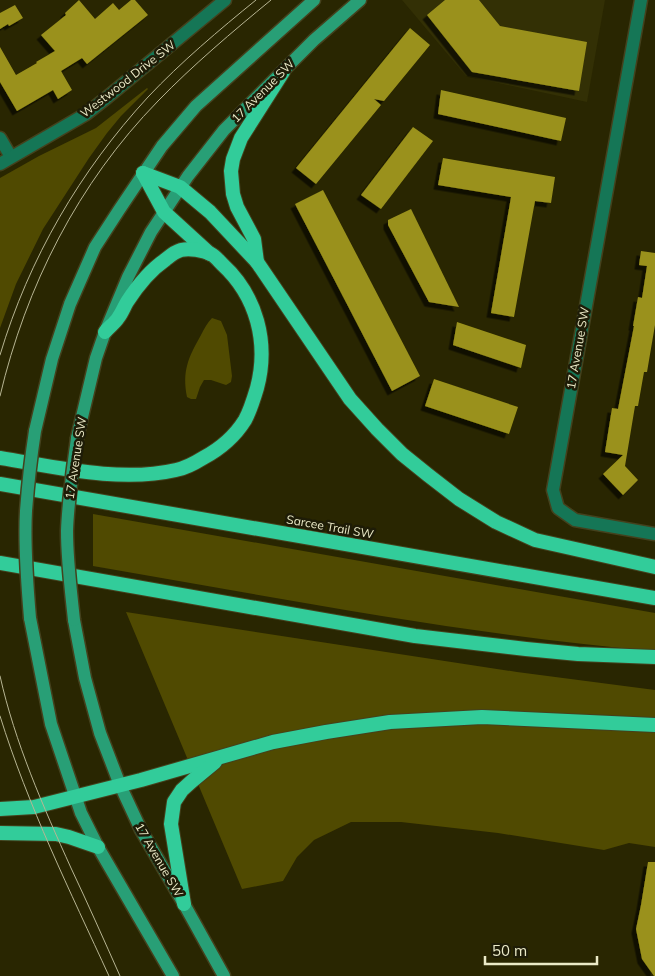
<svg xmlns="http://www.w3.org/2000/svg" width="655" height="976" viewBox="0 0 655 976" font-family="Mulish,sans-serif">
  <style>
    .built { fill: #333005 }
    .green { fill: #504a01 }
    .building { fill: #9a911c; filter: url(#shadow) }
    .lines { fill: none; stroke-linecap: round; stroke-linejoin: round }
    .minor-casing { stroke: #44411d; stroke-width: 15 }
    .secondary-casing { stroke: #44411d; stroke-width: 15 }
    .trunk-casing { stroke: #44411d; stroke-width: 16 }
    .minor { stroke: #157656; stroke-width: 12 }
    .secondary { stroke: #289f76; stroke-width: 12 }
    .trunk { stroke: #32cc9a; stroke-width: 14 }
    .tram { stroke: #b7b593; stroke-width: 1 }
    .secondary-bridge-casing { stroke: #44411d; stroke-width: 15; stroke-linecap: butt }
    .secondary-bridge { stroke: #289f76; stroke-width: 12 }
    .labels { text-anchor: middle; stroke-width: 5; stroke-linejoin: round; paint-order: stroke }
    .street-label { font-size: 12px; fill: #ebeac8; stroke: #1e1c07 }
  </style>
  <defs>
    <filter id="shadow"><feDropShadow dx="-4.5" dy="4.5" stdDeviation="0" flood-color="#0009"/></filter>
  </defs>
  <rect width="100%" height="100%" fill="#292601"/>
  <path class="built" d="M402,0H605L587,102L466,76Z"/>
  <g class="green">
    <path d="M147,88L148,89L121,116L107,133L89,158L43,229L16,284L0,328V178L39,156L96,128Z"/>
    <path d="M212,318L221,321L227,335L232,376L231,382L226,385L211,380H204L200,387L196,399H191L187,397C182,371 188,358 201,335C204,329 207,323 212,318Z"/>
    <path d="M93,514L655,613V651C466,635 280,598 93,566Z"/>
    <path d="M126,612L517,672L655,690V847L629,843L604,850L498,833L401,822H351L314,840L297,857L283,881L242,889Z"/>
  </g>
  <g class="building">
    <path d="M79,0L95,19L113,3L119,10L131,0H135L148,15L87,64L82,58L61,71L72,90L58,99L53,90L17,111L0,82V47L16,75L37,63L36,62L55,51L41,35L66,15L65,13Z"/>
    <path d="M445,0H479L500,26L587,42L579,91L472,72L427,15Z"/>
    <path d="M15,5L23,18L9,26L8,24L0,29V13Z"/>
    <path d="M410,28L430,45L384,101L374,99L381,105L316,184L296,168Z"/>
    <path d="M441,90L566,118L561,141L438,114Z"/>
    <path d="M413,127L433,141L381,209L361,195Z"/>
    <path d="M443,158L555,177L551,203L535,201L514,317L491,313L511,197L438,185Z"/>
    <path d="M323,190L420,376L392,391L295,204Z"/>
    <path d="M411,209L459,307L429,302L388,225V220Z"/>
    <path d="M641,251L655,253V325L647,372H644L638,406H635L625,466L638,480L623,495L603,474L623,455L605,452L612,408L618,409L634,326H633L638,297L642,298L647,266L639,265Z"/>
    <path d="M457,322L526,345L521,368L453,345Z"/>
    <path d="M434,379L518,407L509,434L425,406Z"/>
    <path d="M648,862H655V976H654L642,959L636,929L641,905Z"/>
  </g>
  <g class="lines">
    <defs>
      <g id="minor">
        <path d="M641,0L553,490L558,508L575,520L655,534"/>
        <path d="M0,138L11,157"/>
        <path d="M0,164L86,114L105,99L225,0"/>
      </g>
      <g id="secondary">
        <path d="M35,431L52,359L70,304L95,247L119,210L162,146L196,106L314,0"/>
        <path d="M77,438L96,358L105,332L128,277L151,232L188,176L224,130L314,40L360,0"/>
        <path d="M30,618L51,724L81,813L98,847L173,976"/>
        <path d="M74,620L85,678L100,733L120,785L141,830L184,904L224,976"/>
      </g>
      <g id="trunk">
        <path d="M143,173L180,187L210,212L257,262L350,399L377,429L402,454L428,475L459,499L496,522L535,540L655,567"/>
        <path d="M143,173L164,212L210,254"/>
        <path d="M257,262L254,239L237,207L233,194L231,171L233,159L241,138L283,72"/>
        <path d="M0,458C56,467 120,483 176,470C186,468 195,463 203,458C220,449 235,436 245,420C250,411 254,398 257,388C269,343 257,296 222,264C219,261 215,256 211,254C203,250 189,248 181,250C174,252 170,256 165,260C149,271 138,285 127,302C124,307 122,313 118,318C115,323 109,327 105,332"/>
        <path d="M0,484L655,598"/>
        <path d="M0,563L415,636L526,649L578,654L655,657"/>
        <path d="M0,809L34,807L141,780L273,742L326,732L390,722L482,717L655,725"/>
        <path d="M0,833L56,834L69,837L98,847"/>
        <path d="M184,904L171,824L174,802L182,790L192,781L215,762"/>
      </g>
    </defs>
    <use href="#minor" class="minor-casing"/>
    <use href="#secondary" class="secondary-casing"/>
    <use href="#trunk" class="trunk-casing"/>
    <use href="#minor" class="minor"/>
    <use href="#secondary" class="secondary"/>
    <use href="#trunk" class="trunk"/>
    <g class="tram">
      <path d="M0,355C29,258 80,171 148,97C181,62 219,30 256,0"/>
      <path d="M0,396C26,286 78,183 158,101C193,65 232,32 271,0"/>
      <path d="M0,676C15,743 43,806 71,868C88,904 104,940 120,976"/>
      <path d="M0,716C28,806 70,891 109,976"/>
    </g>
    <defs>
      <g id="secondary-bridge">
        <path d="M30,618C27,583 24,546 26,511C28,484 31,457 35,431"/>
        <path d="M74,620C71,591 67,561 67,531C68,500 73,469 77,438"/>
      </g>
    </defs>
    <use href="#secondary-bridge" class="secondary-bridge-casing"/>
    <use href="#secondary-bridge" class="secondary-bridge"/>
  </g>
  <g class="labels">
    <g class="street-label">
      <text transform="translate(128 79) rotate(-38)" y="4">Westwood Drive SW</text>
      <text transform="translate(263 91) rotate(-45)" y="4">17 Avenue SW</text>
      <text transform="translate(578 348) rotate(-80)" y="4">17 Avenue SW</text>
      <text transform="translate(76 458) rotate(-81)" y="4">17 Avenue SW</text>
      <text transform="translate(330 527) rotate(10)" y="4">Sarcee Trail SW</text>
      <text transform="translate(159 860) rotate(60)" y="4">17 Avenue SW</text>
    </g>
  </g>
  <path d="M485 956v8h112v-8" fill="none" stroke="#ebeac8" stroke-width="2.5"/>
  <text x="492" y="956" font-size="15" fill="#ebeac8" stroke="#1e1c07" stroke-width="4" paint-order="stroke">50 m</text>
</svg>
